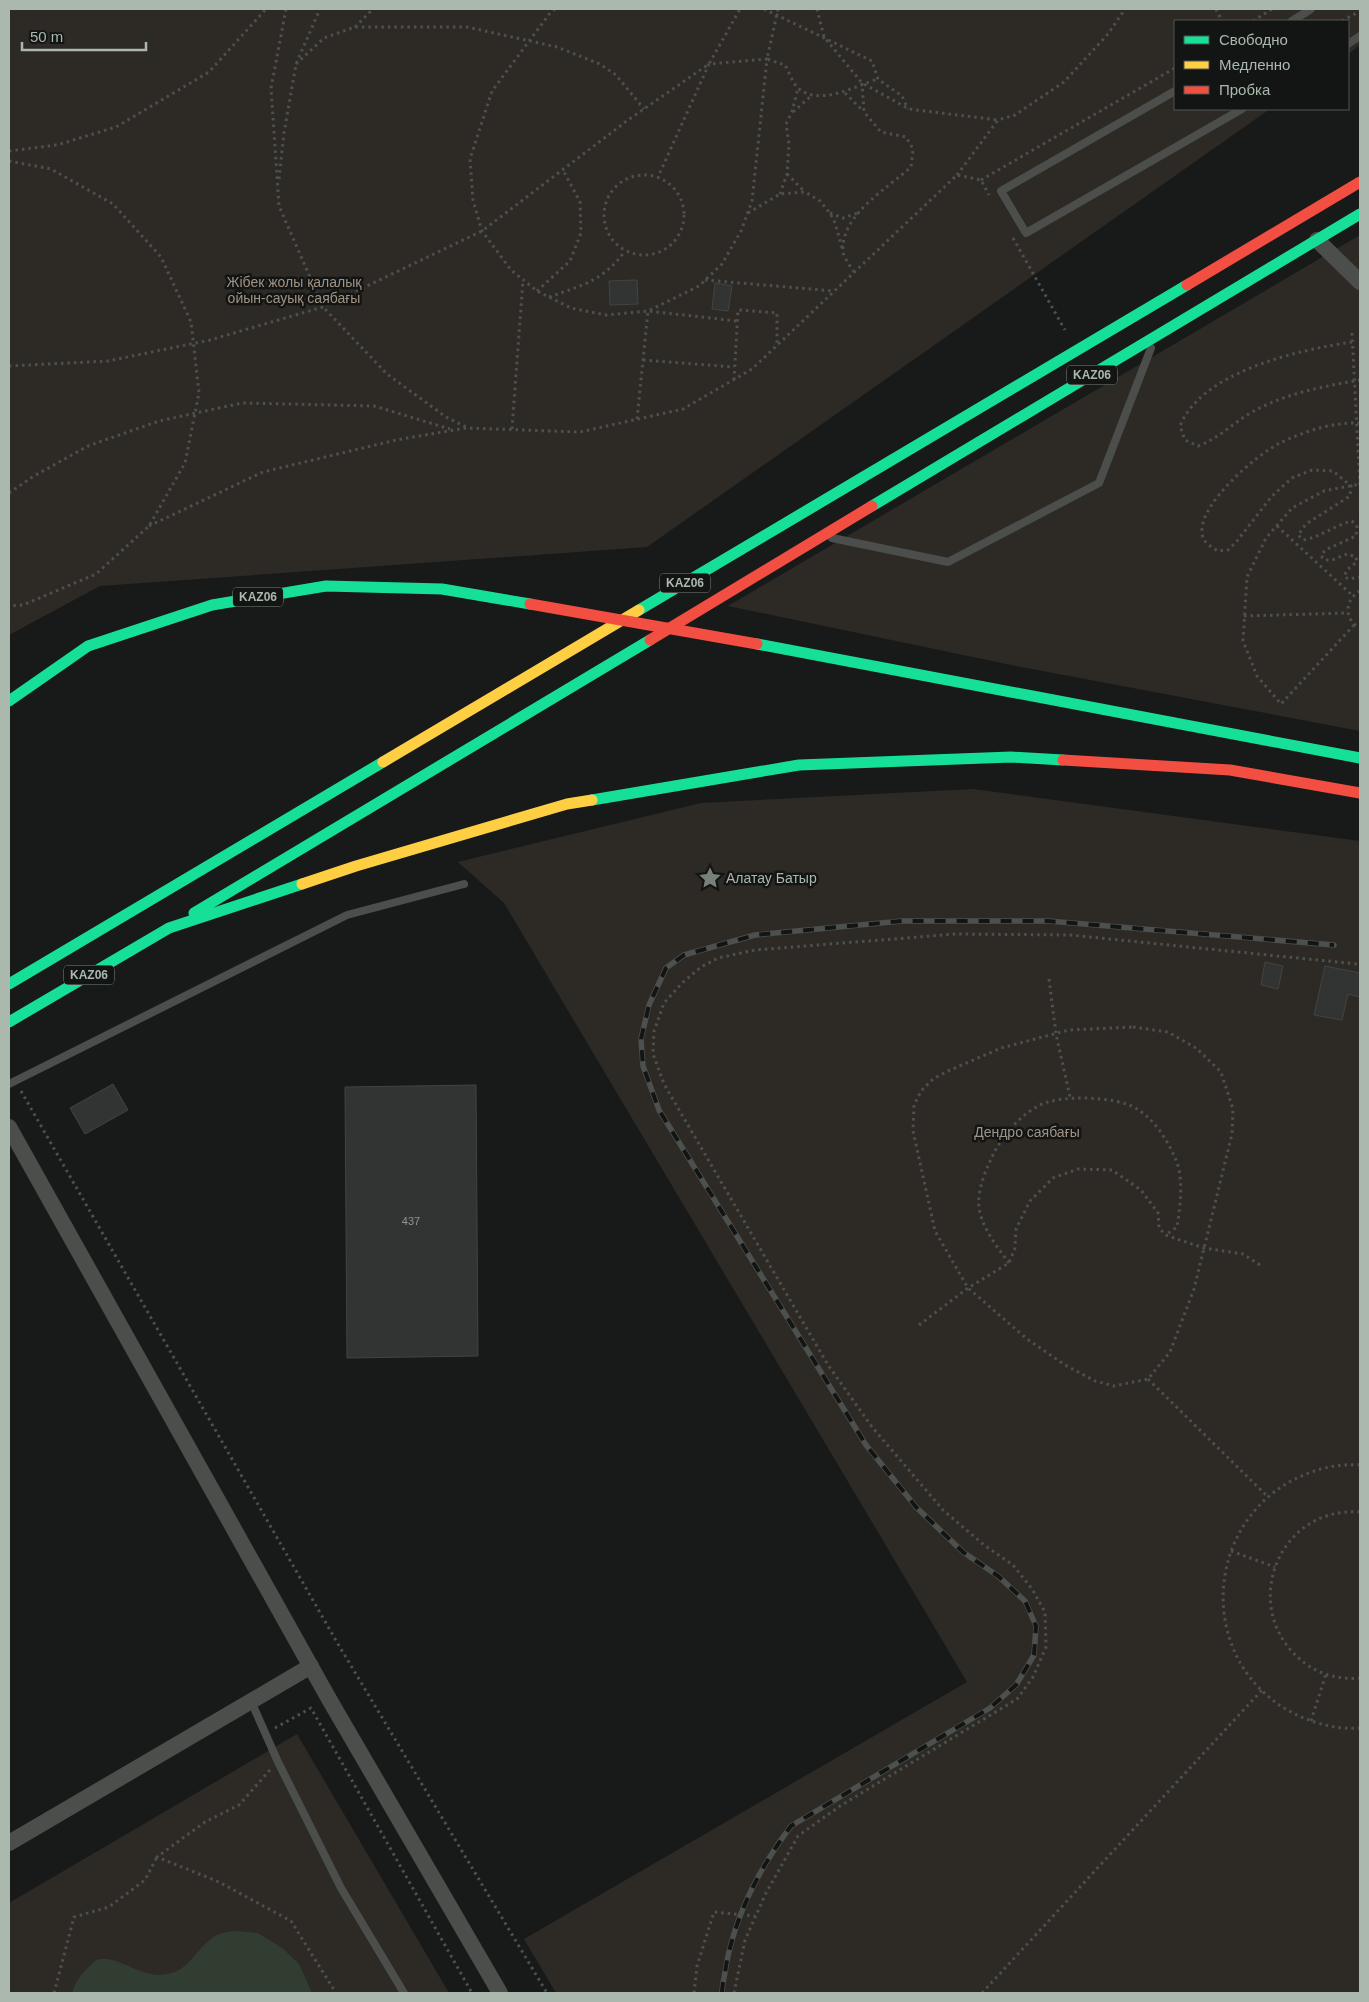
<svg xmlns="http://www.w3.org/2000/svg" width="1369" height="2002" viewBox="0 0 1369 2002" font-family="Helvetica,sans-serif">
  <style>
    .green { fill: #2d2a26 }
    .water { fill: #313d30 }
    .building { fill: #313432; stroke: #414542 }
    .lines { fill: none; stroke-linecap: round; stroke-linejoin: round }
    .path { stroke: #4d504e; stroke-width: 3; stroke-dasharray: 2.5 4; stroke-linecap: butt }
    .lane { stroke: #4b4e4b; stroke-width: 8 }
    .street { stroke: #4b4e4b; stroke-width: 16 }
    .fast { stroke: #16e098; stroke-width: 11 }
    .slow { stroke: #ffcf43; stroke-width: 11 }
    .jam { stroke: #f24e42; stroke-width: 11 }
    .rail-casing { stroke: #4c504e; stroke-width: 5.5 }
    .rail { stroke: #131514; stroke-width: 4; stroke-dasharray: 11; stroke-linecap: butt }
    .jam-bridge { stroke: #f24e42; stroke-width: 11 }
    .labels { text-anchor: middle; stroke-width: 5; stroke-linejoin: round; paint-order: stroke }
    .number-label { font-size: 11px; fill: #8c978e }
    .shield { fill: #131514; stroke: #7d877f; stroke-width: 1 }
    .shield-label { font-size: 12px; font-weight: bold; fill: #abb8ad }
    .park-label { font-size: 14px; fill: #a19384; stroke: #131514 }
    .poi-label { font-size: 14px; fill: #abb8ad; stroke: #131514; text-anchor: start }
  </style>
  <rect width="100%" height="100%" fill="#181919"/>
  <g class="green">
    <path d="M9,9H1360V45L1348,54V21H1175V109H1270L647,547L100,586L9,635Z"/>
    <path d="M1360,235V731L1011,665L728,606Z"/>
    <path d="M973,789L1360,841V1993H556L524,1939L967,1682L504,903L458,862L701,803Z"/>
    <path d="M297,1734L449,1993H9V1903Z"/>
  </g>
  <path class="water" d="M235,1931L258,1933L282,1948L299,1964L312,1993H72C75,1983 80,1975 88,1968C91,1965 95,1960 100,1959C116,1956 140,1975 159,1975C189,1974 193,1952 213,1937C220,1933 227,1932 235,1931Z"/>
  <g class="building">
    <path d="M637,280L638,304L610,305L609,281Z"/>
    <path d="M715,283L732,286L728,311L712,309Z"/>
    <path d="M1265,962L1283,966L1278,989L1261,985Z"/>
    <path d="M1325,966L1360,973V997L1348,994L1342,1020L1314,1015Z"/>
    <path d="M113,1084L128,1110L85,1134L70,1108Z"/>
    <path d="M476,1085L478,1356L347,1358L345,1087Z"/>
  </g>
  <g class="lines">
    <g class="path">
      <path d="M286,9L271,88L279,206L323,307L387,374L446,417L466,427"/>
      <path d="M555,9L550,13L492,91L470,159L473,200L482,231L511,270L537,291L571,308L606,315L648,311L699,286L722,264L741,231L752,201L767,59L709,64L658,177"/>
      <path d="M764,9L872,61L878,79L902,96L908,109"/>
      <path d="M778,9L767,59L785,65C789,72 793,84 799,89C821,106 855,86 878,79"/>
      <path d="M817,9L824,37L862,83L909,109L998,120"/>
      <path d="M1216,9L1222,21"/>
      <path d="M1253,21L1272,9"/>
      <path d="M1342,21L1360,11"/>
      <path d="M355,27L373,9"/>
      <path d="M296,64L324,38L355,27H467L557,47L600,64L616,75L644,109"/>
      <path d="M845,93L863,111"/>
      <path d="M793,112L811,96"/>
      <path d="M9,151L57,145L116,127L209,72L266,9"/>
      <path d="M9,161L51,169L113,204L161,257L191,322L199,393L185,463L149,526L96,574L23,605L9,606"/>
      <path d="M787,174L804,191"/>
      <circle cx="644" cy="215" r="40"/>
      <path d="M957,175L998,120L1015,115L1064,82L1108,34L1125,9"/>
      <path d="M279,179L284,133L296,64L320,9"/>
      <path d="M981,180L1175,68"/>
      <path d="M780,194L787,174L789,144L786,124L792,112L798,88"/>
      <path d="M748,213L780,194L805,192L820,201L830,213L835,223L843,251"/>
      <path d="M830,213L843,218L858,213"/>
      <path d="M1013,238L1065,330"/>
      <path d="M854,272C851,267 844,258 843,252C840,215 888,188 911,167L913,149L906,137L881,132L864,112L862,83"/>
      <path d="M705,280L834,291"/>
      <path d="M537,291L570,261L581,233L580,202L563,170"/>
      <path d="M549,297C583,285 603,281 625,251"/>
      <path d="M1352,333L1360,487"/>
      <path d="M1352,342C1299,350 1202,371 1180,426L1185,440L1198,446C1217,439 1230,426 1247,415C1282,394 1320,387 1360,380"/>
      <path d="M643,360L734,367"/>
      <path d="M9,366L108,361L210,340L323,307L482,231L628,120L709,64L740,9"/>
      <path d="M734,380L738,310L777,313V344"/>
      <path d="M637,419L648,311L737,321"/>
      <path d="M1360,423C1333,422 1305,431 1280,443C1256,455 1200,503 1202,532C1202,542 1210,546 1218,551L1228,550L1237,541L1272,496L1292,478L1312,470L1333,471L1351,486L1350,496L1306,524L1298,535L1303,540C1321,537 1335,525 1352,521L1357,527L1356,536L1325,550L1321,556L1325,560H1332L1347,554L1356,557L1357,562L1348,569L1344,576L1348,579L1360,577"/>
      <path d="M512,429L523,280"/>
      <path d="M9,493L34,476L88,446L159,421L242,403L374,406L450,429"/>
      <path d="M149,526L263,472L396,440L466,428L580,432L683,409L752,369L957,175L981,180L989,195"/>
      <path d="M1277,526L1353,596"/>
      <path d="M1360,591C1344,600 1344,620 1360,628"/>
      <path d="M1244,616L1347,613"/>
      <path d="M1354,625L1281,704L1257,676L1243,641L1247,577L1266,538L1292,508L1324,491L1360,484"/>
      <path d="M1049,979L1056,1034L1070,1097"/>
      <path d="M1133,1027L1168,1032L1196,1048L1221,1072L1233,1109L1232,1134L1194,1289L1170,1352L1148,1379L1114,1386L1095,1381L1065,1365L1027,1339L968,1288L935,1231L913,1131L914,1105L921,1091L933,1079L948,1071L1001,1048L1069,1030Z"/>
      <path d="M21,1091L338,1644L547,1993"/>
      <path d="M1009,1263C998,1248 985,1232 980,1213C976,1199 982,1179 988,1166C998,1141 1015,1119 1038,1106C1059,1094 1117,1096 1137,1109C1155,1120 1168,1141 1176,1160C1184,1179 1180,1207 1177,1227L1167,1234"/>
      <path d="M919,1325L968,1288L1009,1263L1015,1248L1016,1229L1030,1201L1053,1178L1078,1169L1112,1170L1141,1190L1158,1213L1159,1228L1166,1235L1177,1239L1204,1248L1243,1254L1260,1265"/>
      <path d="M1148,1379L1268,1497"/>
      <path d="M1360,1465C1336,1463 1312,1470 1291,1481C1201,1531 1200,1663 1291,1712C1312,1723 1337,1730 1360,1728"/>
      <path d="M1360,1512C1275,1506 1237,1614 1306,1664C1321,1675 1341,1680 1360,1678"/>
      <path d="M1231,1551L1275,1567"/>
      <path d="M1311,1721L1326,1674"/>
      <path d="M275,1728L311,1708L472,1993"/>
      <path d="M270,1770L239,1805L205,1822L157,1857L219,1882L291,1921L336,1993"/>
      <path d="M54,1993L74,1917L109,1907L145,1880L157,1857"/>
      <path d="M694,1993L697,1966L714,1912L755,1916"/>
      <path d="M734,1993L745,1940L766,1893L798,1836L840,1806L1017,1699L1033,1677L1046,1647L1045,1612L1032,1589L1013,1565L984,1545L943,1510L872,1427L828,1365L664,1084L653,1054L654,1031L664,1003L682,983L701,967L718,958L755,950L956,934L1070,935L1357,964"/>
      <path d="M982,1993L1262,1690"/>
    </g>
    <g class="lane">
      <path d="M1292,21L1311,9"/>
      <path d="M1348,44L1360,36"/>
      <path d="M1175,91L1001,191L1026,233L1242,109"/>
      <path d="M832,538L948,562L1099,483L1151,348"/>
      <path d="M9,1084L347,915L464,884"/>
      <path d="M251,1701L278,1762L341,1888L404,1993"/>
    </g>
    <g class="street">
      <path d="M1317,240L1360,282"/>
      <path d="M9,1127L329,1699L500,1993"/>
      <path d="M9,1843L311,1666"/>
    </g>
    <g class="fast">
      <path d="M872,506L1360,214"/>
      <path d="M639,610L1187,285"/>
      <path d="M757,644L1360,758"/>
      <path d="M9,701L88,646L212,605L326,586L442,589L530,604"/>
      <path d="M592,800L799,765L1011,757L1063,760"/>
      <path d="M194,913L650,640"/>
      <path d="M9,984L383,762"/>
      <path d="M9,1022L169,928L302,884"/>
    </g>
    <g class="slow">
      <path d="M383,762L639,610"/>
      <path d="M302,884L356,866L567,804L592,800"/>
    </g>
    <g class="jam">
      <path d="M1187,285L1360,182"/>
      <path d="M650,640L872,506"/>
      <path d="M1063,760L1230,770L1360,793"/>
    </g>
    <defs>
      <path id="rail" d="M722,1993C722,1984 725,1975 726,1966C735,1916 760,1867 791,1826L990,1708L1016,1685L1034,1655L1036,1626L1025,1601L998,1576L963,1552L916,1507L866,1445L659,1110L643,1066L641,1039L649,1005L666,968L684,955L755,935L902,921H1048L1334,945"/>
    </defs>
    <use href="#rail" class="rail-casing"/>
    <use href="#rail" class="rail"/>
    <path class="jam-bridge" d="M530,604L757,644"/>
  </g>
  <defs>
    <symbol id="sight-bare" viewBox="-9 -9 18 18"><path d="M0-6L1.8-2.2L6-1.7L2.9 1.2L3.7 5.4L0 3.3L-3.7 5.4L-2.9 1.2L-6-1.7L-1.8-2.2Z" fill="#788079" stroke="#131514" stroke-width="2.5" paint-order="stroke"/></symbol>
  </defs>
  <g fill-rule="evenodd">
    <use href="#sight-bare" x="694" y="862" width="32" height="32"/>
  </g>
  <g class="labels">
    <g class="number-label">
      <text x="411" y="1225">437</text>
    </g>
    <g class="shield">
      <rect x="1067" y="365.5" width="50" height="19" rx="4"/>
      <rect x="660" y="573.5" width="50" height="19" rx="4"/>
      <rect x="233" y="587.5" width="50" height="19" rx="4"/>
      <rect x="64" y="965.5" width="50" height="19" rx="4"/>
    </g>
    <g class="shield-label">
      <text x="1092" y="379">KАZ06</text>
      <text x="685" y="587">KАZ06</text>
      <text x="258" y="601">KАZ06</text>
      <text x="89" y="979">KАZ06</text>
    </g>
    <g class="park-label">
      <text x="294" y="287">Жібек жолы қалалық<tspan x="294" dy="16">ойын-сауық саябағы</tspan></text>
      <text x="1027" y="1137">Дендро саябағы</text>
    </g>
    <g class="poi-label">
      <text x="726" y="883">Алатау Батыр</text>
    </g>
  </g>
  <rect width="1369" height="2002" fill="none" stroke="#abb8ad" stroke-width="20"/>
  <rect x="1174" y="20" width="175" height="90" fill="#131514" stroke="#505651"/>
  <rect x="1184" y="36" width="25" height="8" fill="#16e098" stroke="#505651"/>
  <text x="1219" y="45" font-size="15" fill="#abb8ad">Свободно</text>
  <rect x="1184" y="61" width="25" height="8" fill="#ffcf43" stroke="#505651"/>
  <text x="1219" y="70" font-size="15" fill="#abb8ad">Медленно</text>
  <rect x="1184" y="86" width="25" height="8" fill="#f24e42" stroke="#505651"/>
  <text x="1219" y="95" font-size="15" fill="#abb8ad">Пробка</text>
  <path d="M22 42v8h124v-8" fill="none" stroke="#abb8ad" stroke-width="2.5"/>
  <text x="30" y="42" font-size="15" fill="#abb8ad" stroke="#131514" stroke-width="4" paint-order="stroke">50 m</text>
</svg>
